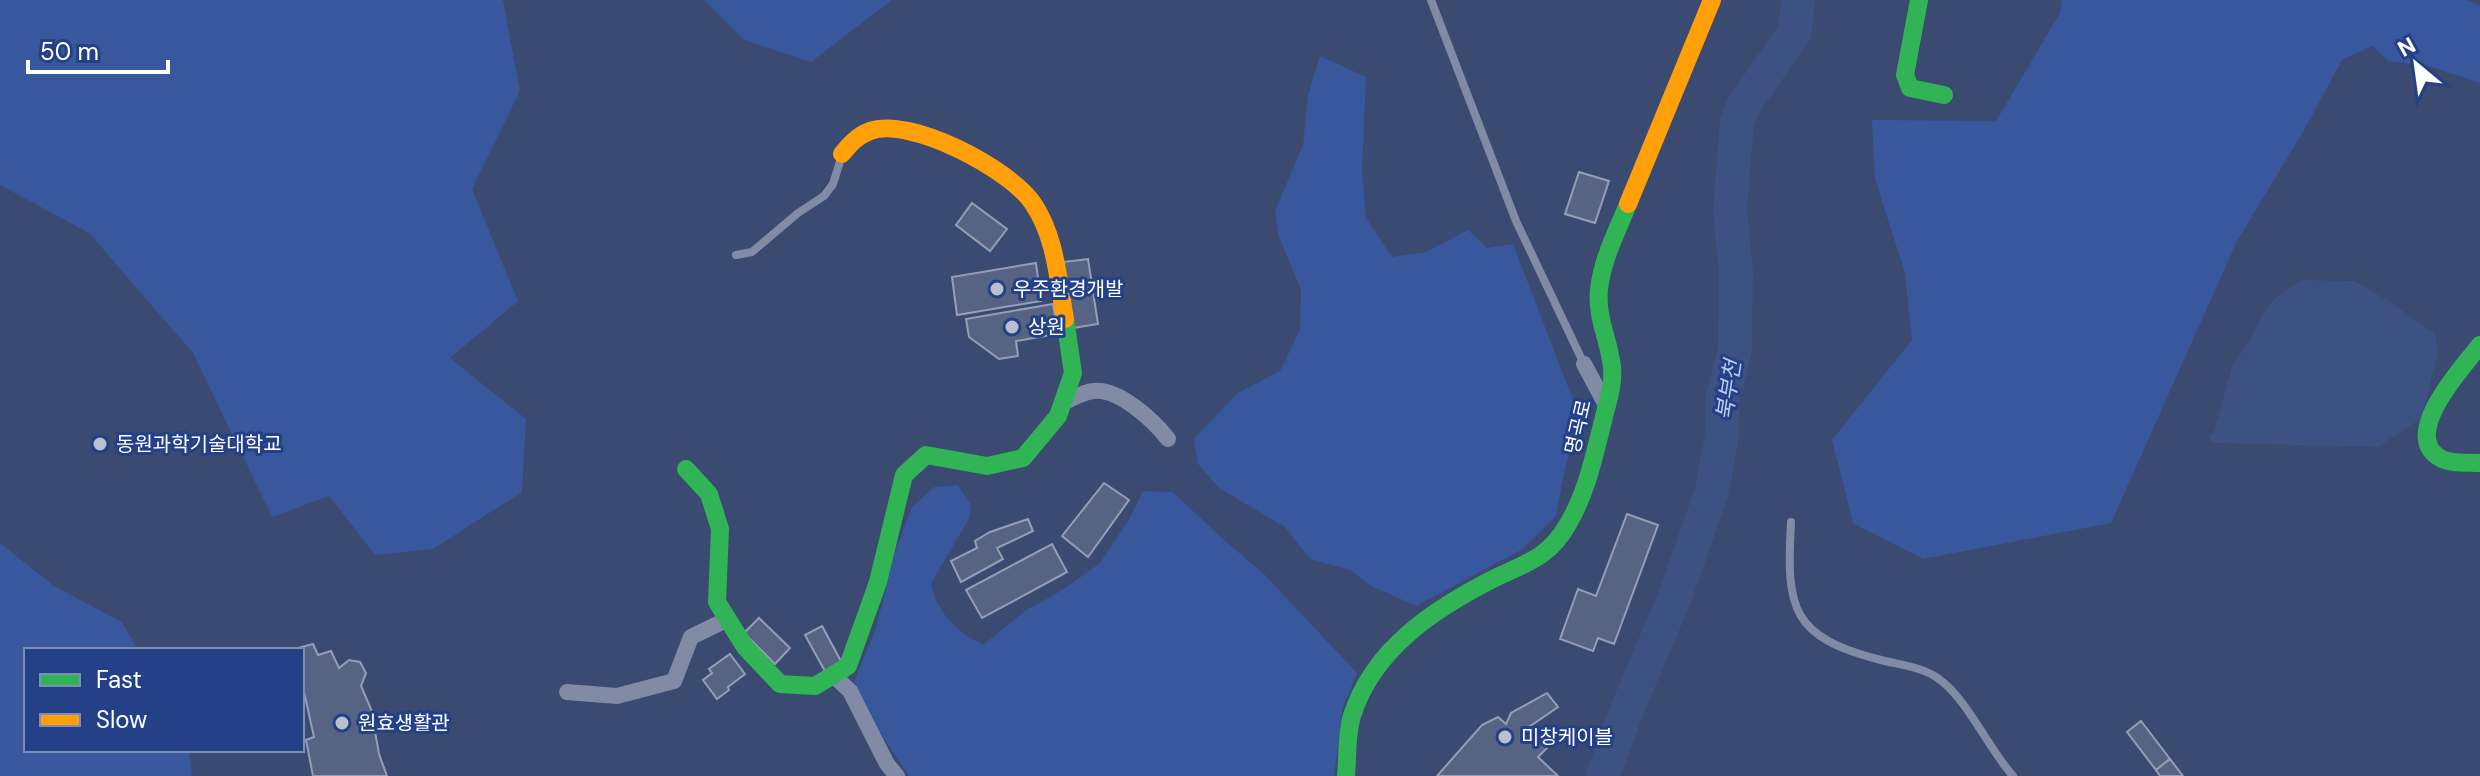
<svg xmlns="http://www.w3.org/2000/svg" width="2480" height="776" viewBox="0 0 2480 776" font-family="'DM Sans','Noto Sans KR',sans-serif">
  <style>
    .green { fill: #38579d }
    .water { fill: #3d5183 }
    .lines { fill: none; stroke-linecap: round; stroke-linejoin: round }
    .river { stroke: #3d5183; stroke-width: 34 }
    .building { fill: #566382; stroke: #959eb4; stroke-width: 2 }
    .lane { stroke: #818ba6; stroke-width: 8 }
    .street { stroke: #818ba6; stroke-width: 16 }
    .fast { stroke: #30b455; stroke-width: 18 }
    .slow { stroke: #ff9f0a; stroke-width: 18 }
    .poi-dot { fill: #bac0cd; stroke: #244187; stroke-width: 3 }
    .labels { text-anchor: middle; stroke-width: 6; stroke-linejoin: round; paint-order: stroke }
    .poi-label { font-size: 20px; fill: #fff; stroke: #244187; text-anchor: start }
    .street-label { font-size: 20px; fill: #fff; stroke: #244187 }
    .water-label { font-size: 22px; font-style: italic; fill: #bbccf1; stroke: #244187 }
  </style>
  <rect width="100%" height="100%" fill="#3a4a71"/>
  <g class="green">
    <path d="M0,0H503L520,91L472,189L518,301L450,358L526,419L522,492L433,549L375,555L329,496L272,517L193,353L89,233L0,185Z"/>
    <path d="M704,0H892L811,62L744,40Z"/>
    <path d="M2062,0H2467L2480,6V83L2425,65L2388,61L2372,46L2342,60L2303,132L2237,241L2111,523L1923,559L1853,523L1832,440L1912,340L1905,273L1875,179L1872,120L1996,121L2060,13Z"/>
    <path d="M1320,56L1366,77L1362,171L1366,218L1392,257L1426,252L1468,230L1487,248L1513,244L1580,418L1565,468L1556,516L1523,549L1416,606L1371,586L1350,570L1310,559L1285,527L1219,488L1198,464L1194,438L1238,393L1280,371L1300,330L1301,290L1279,237L1275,211L1303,145L1308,95Z"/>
    <path d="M958,485L971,505L969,519L931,583C937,613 956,631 983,645L1025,611L1064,589L1100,563L1128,521L1143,491L1173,492L1224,540L1264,574L1357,673L1343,707L1334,776H909L874,723L854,682L876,628L895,552L912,507L934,487Z"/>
    <path d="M0,543L54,586L122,622L138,650H26V750H189L192,776H0Z"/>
  </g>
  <path class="water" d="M2302,280L2354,281L2389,301L2435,334L2438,351L2422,418L2378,447L2214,443L2208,437L2214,432L2232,366L2248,343L2264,312L2274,299Z"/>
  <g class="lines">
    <path class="river" d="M1603,776L1628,707L1674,599L1711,494L1722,436V400L1735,350L1736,270L1730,211L1737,121L1743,106L1795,32L1798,0"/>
  </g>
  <g class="building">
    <path d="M1579,172L1609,181L1595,223L1565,214Z"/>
    <path d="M972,203L1007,229L990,251L956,225Z"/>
    <path d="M1088,259L1098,324L1073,328L1063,262Z"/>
    <path d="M1036,263L1041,301L957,315L952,277Z"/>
    <path d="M1053,304L1058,334L1016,341L1018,356L999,359L969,337L966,319Z"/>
    <path d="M1104,483L1129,500L1088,557L1062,536Z"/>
    <path d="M1627,514L1658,525L1614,644L1598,638L1593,651L1560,639L1578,589L1596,596Z"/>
    <path d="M1028,519L1033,531L997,548L1003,559L961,582L951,561L977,548L975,541L990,532Z"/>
    <path d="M1052,544L1067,572L982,618L966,590Z"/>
    <path d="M759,618L790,648L775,664L744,633Z"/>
    <path d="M822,626L842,663L826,673L805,635Z"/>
    <path d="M313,644L318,655L331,651L339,668L349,660L360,662L366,673L361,686L371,709L379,754L387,776H313L306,740L314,737L302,683V650L294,649Z"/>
    <path d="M730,654L745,674L728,687L729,690L717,699L703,680L712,673L709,669Z"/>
    <path d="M1547,693L1558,707L1529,727L1548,747L1538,757L1558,776H1437L1482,725L1498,717L1506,724L1511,713Z"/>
    <path d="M2141,721L2170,759L2156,770L2127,732Z"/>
    <path d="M2170,759L2183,776H2160L2156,770Z"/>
  </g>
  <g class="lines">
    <g class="lane">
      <path d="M1431,0L1516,221L1584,364"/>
      <path d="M736,255L752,252L798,213L824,196L833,184L842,155"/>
      <path d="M1791,522C1786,609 1791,637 1881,660C1900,665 1923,667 1939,679C1966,698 1989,749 2013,776"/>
    </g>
    <g class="street">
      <path d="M1584,364L1606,405"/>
      <path d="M1062,403C1072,399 1083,392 1093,391C1118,387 1154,421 1168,439"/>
      <path d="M833,675L850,691L887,764L897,776"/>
      <path d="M567,692L617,696L674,681L691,637L728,619"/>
    </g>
    <g class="fast">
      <path d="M1919,0L1905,75L1910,88L1944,95"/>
      <path d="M2480,345C2463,367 2403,431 2437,456C2449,465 2467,462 2480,463"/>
      <path d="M686,469L709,494L720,529L717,602L745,647L780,684L815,686L848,666L878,582L904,475L926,455L987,466L1023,458L1058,416L1073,373L1065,319"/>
      <path d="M1346,776C1348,756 1346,735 1352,716C1373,648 1437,607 1497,577C1529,562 1550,556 1568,524C1587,492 1594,456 1603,421C1607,403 1614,386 1612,367C1609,340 1596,317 1599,290C1602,259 1617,232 1628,204"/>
    </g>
    <g class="slow">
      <path d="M842,154C850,144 857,136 870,131C910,116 1009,169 1032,202C1056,236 1058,280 1065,319"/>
      <path d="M1628,204L1712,0"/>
    </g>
  </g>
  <g class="poi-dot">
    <circle cx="997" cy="289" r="8"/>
    <circle cx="1012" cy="327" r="8"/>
    <circle cx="100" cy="444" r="8"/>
    <circle cx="342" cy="723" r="8"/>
    <circle cx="1505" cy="737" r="8"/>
  </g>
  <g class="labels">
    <g class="poi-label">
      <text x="1013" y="296">우주환경개발</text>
      <text x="1028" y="334">상원</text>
      <text x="116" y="451">동원과학기술대학교</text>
      <text x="358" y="730">원효생활관</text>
      <text x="1521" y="744">미창케이블</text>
    </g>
    <g class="street-label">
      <text transform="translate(1578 427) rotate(-77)" y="7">명곡로</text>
    </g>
    <g class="water-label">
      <text transform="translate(1728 390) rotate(-81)" y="8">북부천</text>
    </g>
  </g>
  <rect x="24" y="648" width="280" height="104" fill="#244187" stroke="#7c8db7" stroke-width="2"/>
  <rect x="40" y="674" width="40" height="12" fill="#30b455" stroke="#7c8db7" stroke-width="2"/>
  <text x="96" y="688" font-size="24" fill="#ffffff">Fast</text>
  <rect x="40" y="714" width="40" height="12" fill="#ff9f0a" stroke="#7c8db7" stroke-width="2"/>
  <text x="96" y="728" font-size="24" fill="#ffffff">Slow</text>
  <g transform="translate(2416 64) rotate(331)" stroke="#244187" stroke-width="6" paint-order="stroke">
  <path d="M0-6L14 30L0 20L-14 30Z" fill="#ffffff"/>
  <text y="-12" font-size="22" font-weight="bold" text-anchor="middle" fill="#ffffff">N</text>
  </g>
  <path d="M28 60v12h140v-12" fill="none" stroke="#ffffff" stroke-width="4"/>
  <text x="40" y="60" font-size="24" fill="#ffffff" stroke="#244187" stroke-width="6" paint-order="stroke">50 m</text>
</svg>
